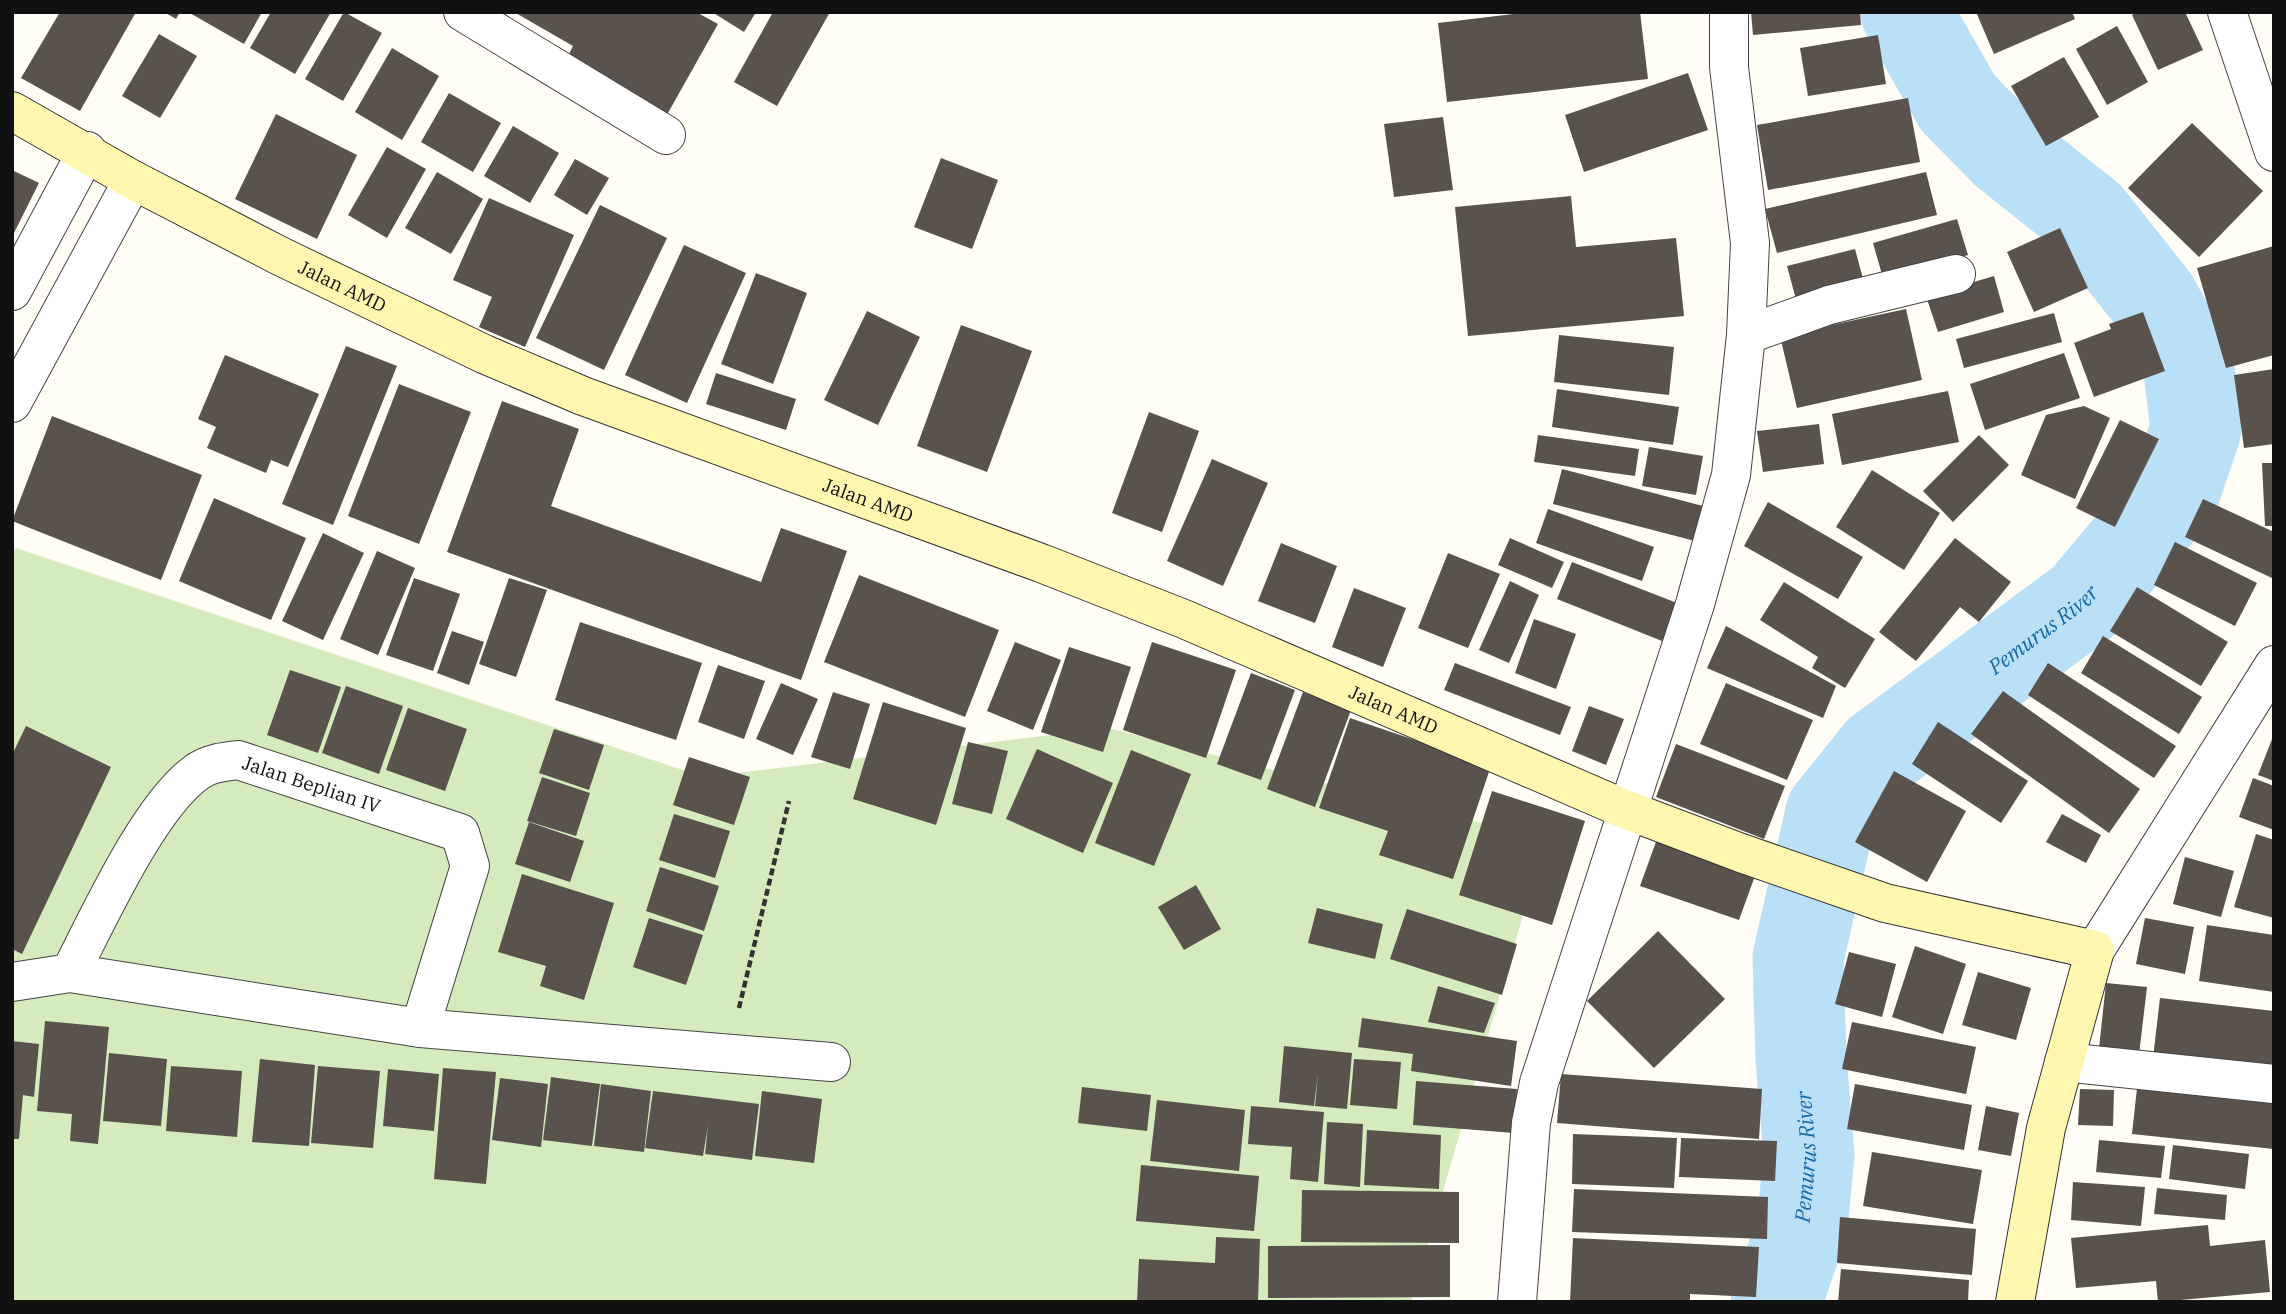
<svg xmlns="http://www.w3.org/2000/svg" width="2286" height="1314" viewBox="0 0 2286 1314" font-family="'IBM Plex Serif',serif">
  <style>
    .green { fill: #d5ebbd }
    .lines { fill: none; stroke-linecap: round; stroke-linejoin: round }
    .river { stroke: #b9e0f7; stroke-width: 91 }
    .building { fill: #5a524d }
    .street-casing { stroke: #444; stroke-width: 40 }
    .secondary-casing { stroke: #333; stroke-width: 40 }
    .path { stroke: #333; stroke-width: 4.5; stroke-dasharray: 7 3.5; stroke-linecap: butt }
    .street { stroke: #fff; stroke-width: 38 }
    .secondary { stroke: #fff6b0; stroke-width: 38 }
    .labels { text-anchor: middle; stroke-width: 7; stroke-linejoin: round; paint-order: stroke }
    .street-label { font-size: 19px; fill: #111; stroke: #fff }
    .water-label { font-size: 21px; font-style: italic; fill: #1768a6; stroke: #fff }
  </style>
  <rect width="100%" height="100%" fill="#fffdf5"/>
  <path class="green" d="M16,548L704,777L1108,728L1545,839L1411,1302H12V556Z"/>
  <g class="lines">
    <path class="river" id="s1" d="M1776,1302L1802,1227L1809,1155L1801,1058L1798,958L1831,813L1880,752L2084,601L2174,494L2196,429L2188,361L2153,299L2088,217L2005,151L1958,103L1906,12"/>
  </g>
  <g class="building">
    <path d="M60,12H136L80,111L21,78Z"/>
    <path d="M164,12H180L176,19Z"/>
    <path d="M188,12H262L244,44Z"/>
    <path d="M271,12H331L295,74L250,48Z"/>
    <path d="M344,12L382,33L343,101L305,79Z"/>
    <path d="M514,12H696L718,24L664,120L564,64L573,46Z"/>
    <path d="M712,12H756L744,32Z"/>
    <path d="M773,12H830L777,106L734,82Z"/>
    <path d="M1531,12H1640L1648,79L1447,102L1438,23Z"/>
    <path d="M1751,12H1860L1861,25L1753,35Z"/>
    <path d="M1976,12H2072L2075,19L1994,54Z"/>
    <path d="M2137,12H2185L2203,50L2158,70L2132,15Z"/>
    <path d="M2117,26L2148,82L2107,105L2076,49Z"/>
    <path d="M159,34L197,56L160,118L122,96Z"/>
    <path d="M1878,35L1886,84L1808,96L1800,48Z"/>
    <path d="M392,48L439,76L402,140L355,112Z"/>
    <path d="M2064,57L2099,117L2046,146L2011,86Z"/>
    <path d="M1688,73L1708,130L1584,172L1565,115Z"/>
    <path d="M449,93L501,123L473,172L421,142Z"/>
    <path d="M1908,98L1920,162L1768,190L1757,125Z"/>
    <path d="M276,114L357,155L317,239L235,199Z"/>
    <path d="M1443,117L1453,190L1394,197L1384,124Z"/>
    <path d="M2192,123L2263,191L2199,257L2128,188Z"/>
    <path d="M513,126L559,153L530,203L484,176Z"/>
    <path d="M387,147L426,169L387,238L348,215Z"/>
    <path d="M941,158L998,180L972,249L914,227Z"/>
    <path d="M575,159L609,178L587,215L554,195Z"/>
    <path d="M12,170L39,183L12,237Z"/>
    <path d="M437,172L483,199L451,254L405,228Z"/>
    <path d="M1926,172L1937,215L1777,253L1765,209Z"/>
    <path d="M1571,196L1576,247L1676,238L1684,316L1468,336L1455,207Z"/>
    <path d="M489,198L574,235L525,347L479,327L492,297L453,280Z"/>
    <path d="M600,205L667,238L604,370L536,338Z"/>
    <path d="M1957,219L1968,255L1883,278L1873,243Z"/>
    <path d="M2060,228L2088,288L2034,312L2007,252Z"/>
    <path d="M684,245L746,273L687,403L625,375Z"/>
    <path d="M2274,246V355L2226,368L2197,268Z"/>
    <path d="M1855,249L1865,286L1797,303L1787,266Z"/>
    <path d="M756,273L807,293L773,384L721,364Z"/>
    <path d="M1994,276L2004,312L1938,332L1926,296Z"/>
    <path d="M1906,309L1922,380L1797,408L1780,336Z"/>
    <path d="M867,311L920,337L878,425L824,400Z"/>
    <path d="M2143,312L2165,371L2094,397L2074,343L2111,329L2109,324Z"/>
    <path d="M2054,313L2062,342L1964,368L1956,339Z"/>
    <path d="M961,325L1032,351L987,472L917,446Z"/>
    <path d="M1559,335L1674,347L1669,395L1554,382Z"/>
    <path d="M346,346L397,366L333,525L282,504Z"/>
    <path d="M2064,353L2080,398L1985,430L1970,384Z"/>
    <path d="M225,355L319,394L288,467L271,460L266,473L207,448L216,427L198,419Z"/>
    <path d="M2274,369V444L2244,448L2234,375Z"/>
    <path d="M716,373L796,399L786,430L706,404Z"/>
    <path d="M399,384L471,412L419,544L348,516Z"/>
    <path d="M1557,389L1679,407L1673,445L1552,427Z"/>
    <path d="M1948,391L1959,442L1842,465L1832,414Z"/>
    <path d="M502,401L579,429L551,506L761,582L781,528L847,551L801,680L447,552Z"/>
    <path d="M2084,406L2110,418L2075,499L2021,475L2046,415Z"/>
    <path d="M1149,412L1199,431L1162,532L1112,513Z"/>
    <path d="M52,416L202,475L161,580L12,521Z"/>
    <path d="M2120,420L2159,439L2115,527L2076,508Z"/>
    <path d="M1819,424L1824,464L1763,472L1757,431Z"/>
    <path d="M1538,435L1639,449L1635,476L1534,462Z"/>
    <path d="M1979,435L2009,465L1953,522L1923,491Z"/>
    <path d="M1649,447L1703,456L1696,495L1642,486Z"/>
    <path d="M1212,459L1268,483L1223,586L1167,561Z"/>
    <path d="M2262,463H2274V526H2265Z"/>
    <path d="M1562,469L1703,506L1695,541L1553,504Z"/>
    <path d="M1872,470L1940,513L1904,570L1836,527Z"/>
    <path d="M214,498L306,538L271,620L179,581Z"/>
    <path d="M2203,499L2274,532V579L2185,537Z"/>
    <path d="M1768,502L1863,557L1838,599L1744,546Z"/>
    <path d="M1548,509L1654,547L1642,581L1536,543Z"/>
    <path d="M323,533L364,553L323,640L282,621Z"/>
    <path d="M1510,538L1564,562L1552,588L1498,565Z"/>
    <path d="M1955,538L2011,582L1979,622L1960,607L1916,661L1879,632Z"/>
    <path d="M2175,542L2257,583L2235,626L2154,585Z"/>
    <path d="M1281,543L1337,566L1315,623L1258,601Z"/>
    <path d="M377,551L415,568L378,655L340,639Z"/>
    <path d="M1448,553L1500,574L1468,648L1418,628Z"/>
    <path d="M1572,562L1682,605L1667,643L1557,599Z"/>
    <path d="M859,575L999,630L965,717L824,662Z"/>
    <path d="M414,578L460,594L433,671L386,655Z"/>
    <path d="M509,578L547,590L516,677L479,664Z"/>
    <path d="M1510,581L1539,595L1509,663L1479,650Z"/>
    <path d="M1784,582L1875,639L1845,688L1812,668L1818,657L1760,620Z"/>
    <path d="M2137,587L2228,642L2201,686L2110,631Z"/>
    <path d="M1354,588L1406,608L1383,667L1332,647Z"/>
    <path d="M1534,619L1576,634L1556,689L1515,673Z"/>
    <path d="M580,622L702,663L676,740L555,700Z"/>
    <path d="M1726,626L1836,686L1823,718L1707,668Z"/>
    <path d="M452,631L484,642L469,685L437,673Z"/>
    <path d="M2103,636L2202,697L2179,734L2081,673Z"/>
    <path d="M1015,642L1061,660L1033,730L987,711Z"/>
    <path d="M1152,642L1236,670L1206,758L1123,730Z"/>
    <path d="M1069,647L1131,667L1103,752L1041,732Z"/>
    <path d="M1455,663L1571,707L1560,735L1444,690Z"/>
    <path d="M2048,663L2176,746L2154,778L2028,695Z"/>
    <path d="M718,665L765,681L744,739L698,722Z"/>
    <path d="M290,670L341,687L318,753L267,735Z"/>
    <path d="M1251,673L1295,690L1261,780L1217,764Z"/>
    <path d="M781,683L818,699L793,755L756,739Z"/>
    <path d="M1726,683L1813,720L1787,780L1700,744Z"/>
    <path d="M346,686L403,706L379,774L322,753Z"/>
    <path d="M2003,691L2140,789L2109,833L1971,734Z"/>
    <path d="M833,692L870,704L850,769L811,757Z"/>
    <path d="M1303,692L1351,710L1315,807L1267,789Z"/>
    <path d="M883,702L966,728L936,825L853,799Z"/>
    <path d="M1589,706L1624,719L1606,765L1572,751Z"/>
    <path d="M408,708L467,729L445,791L386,770Z"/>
    <path d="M1350,718L1491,766L1453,879L1379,855L1388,831L1319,808Z"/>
    <path d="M1938,722L2028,781L2001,823L1912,764Z"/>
    <path d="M26,726L111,767L22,954L12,949V755Z"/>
    <path d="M554,729L604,745L589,790L539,773Z"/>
    <path d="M2274,734V781L2258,775Z"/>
    <path d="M968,742L1008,751L992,814L952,804Z"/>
    <path d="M1676,744L1785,786L1764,839L1656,797Z"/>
    <path d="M1037,749L1113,783L1083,853L1006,819Z"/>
    <path d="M1131,750L1191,774L1154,866L1095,843Z"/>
    <path d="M689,757L750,777L734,825L673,805Z"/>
    <path d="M1894,771L1966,811L1927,882L1855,842Z"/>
    <path d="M542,777L590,793L576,836L527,821Z"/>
    <path d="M2253,778L2274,786V830L2239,817Z"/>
    <path d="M1492,791L1585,821L1552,925L1459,895Z"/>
    <path d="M674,814L730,831L715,878L659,860Z"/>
    <path d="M2062,814L2101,835L2086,863L2046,842Z"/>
    <path d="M529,822L584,841L570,882L515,864Z"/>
    <path d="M2256,834L2274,840V918L2234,907Z"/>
    <path d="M1657,839L1756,873L1739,920L1640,886Z"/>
    <path d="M2185,857L2234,871L2221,917L2173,904Z"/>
    <path d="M660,867L719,886L704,931L646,911Z"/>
    <path d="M522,874L614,903L584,1000L540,986L546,966L498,952Z"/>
    <path d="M1196,885L1221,929L1184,950L1158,907Z"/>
    <path d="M1317,908L1383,924L1375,959L1308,943Z"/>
    <path d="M1407,909L1517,944L1502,995L1390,959Z"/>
    <path d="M649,918L703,935L686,985L633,967Z"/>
    <path d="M2145,918L2194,927L2185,974L2136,964Z"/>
    <path d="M2207,925L2274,935V992L2199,981Z"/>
    <path d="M1658,931L1725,999L1654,1068L1587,1001Z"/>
    <path d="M1915,946L1966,964L1943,1034L1892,1017Z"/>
    <path d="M1849,952L1896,964L1882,1017L1835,1004Z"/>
    <path d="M1978,972L2031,988L2016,1040L1962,1025Z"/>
    <path d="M2106,983L2147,987L2138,1063L2098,1058Z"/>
    <path d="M1438,986L1495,1003L1484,1033L1428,1022Z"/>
    <path d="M2160,998L2274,1011V1073L2153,1058Z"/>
    <path d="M1362,1018L1517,1041L1511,1086L1411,1071L1413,1054L1358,1047Z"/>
    <path d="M45,1021L109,1027L98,1144L70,1141L72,1114L37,1111Z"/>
    <path d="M1852,1022L1976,1047L1966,1094L1842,1069Z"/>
    <path d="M12,1041L39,1044L34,1097L23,1095L19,1139H12Z"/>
    <path d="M1284,1046L1352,1053L1347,1109L1315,1106L1318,1073L1314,1106L1279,1102Z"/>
    <path d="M109,1053L167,1059L161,1126L103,1121Z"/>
    <path d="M260,1059L315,1065L309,1146L252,1142Z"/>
    <path d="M1354,1059L1401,1062L1397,1109L1350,1105Z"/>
    <path d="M171,1066L242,1071L237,1137L166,1131Z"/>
    <path d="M318,1066L380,1071L373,1148L311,1143Z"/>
    <path d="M443,1068L496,1072L486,1184L434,1179Z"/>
    <path d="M388,1069L439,1074L434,1131L383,1126Z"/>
    <path d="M1561,1074L1762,1089L1759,1139L1557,1123Z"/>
    <path d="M551,1077L600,1084L592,1146L543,1140Z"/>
    <path d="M500,1078L548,1084L541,1147L492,1140Z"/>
    <path d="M2138,1079L2274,1094V1149L2132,1134Z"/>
    <path d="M1416,1081L1517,1089L1514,1133L1413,1125Z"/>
    <path d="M601,1084L651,1091L644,1152L594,1146Z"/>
    <path d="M1855,1084L1972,1105L1964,1150L1847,1129Z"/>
    <path d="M1082,1087L1151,1095L1147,1131L1078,1123Z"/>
    <path d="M2080,1089L2114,1090L2113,1126L2078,1125Z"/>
    <path d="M653,1091L759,1104L752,1160L705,1154L708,1125L703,1156L645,1148Z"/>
    <path d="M762,1091L822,1099L814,1163L755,1156Z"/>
    <path d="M1157,1100L1245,1110L1239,1171L1150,1161Z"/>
    <path d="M1251,1106L1324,1112L1318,1182L1290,1179L1292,1147L1248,1144Z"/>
    <path d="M1986,1106L2019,1113L2011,1156L1978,1150Z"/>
    <path d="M1327,1122L1363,1124L1360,1187L1324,1184Z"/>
    <path d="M1367,1130L1441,1135L1439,1189L1364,1185Z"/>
    <path d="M1573,1134L1677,1138L1674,1188L1572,1184Z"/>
    <path d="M1681,1138L1777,1141L1775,1181L1679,1177Z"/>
    <path d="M2099,1140L2165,1146L2161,1178L2096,1172Z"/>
    <path d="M2173,1145L2249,1154L2245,1189L2169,1179Z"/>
    <path d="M1872,1152L1982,1170L1973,1224L1863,1206Z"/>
    <path d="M1141,1165L1259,1176L1254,1231L1136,1221Z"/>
    <path d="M2073,1182L2145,1187L2141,1226L2071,1220Z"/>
    <path d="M2157,1188L2227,1195L2225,1220L2154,1214Z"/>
    <path d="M1574,1189L1768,1197L1767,1239L1572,1232Z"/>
    <path d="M1302,1190L1459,1192V1243L1301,1242Z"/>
    <path d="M1840,1217L1976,1229L1972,1275L1837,1263Z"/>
    <path d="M2208,1225L2210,1246L2265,1240L2270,1292L2158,1302L2156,1281L2076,1288L2071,1238Z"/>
    <path d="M1216,1237L1260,1239L1258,1302H1137L1139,1259L1215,1263Z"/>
    <path d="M1573,1238L1759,1247L1756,1297L1690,1294V1302H1570Z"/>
    <path d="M1450,1245V1297L1268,1298V1246Z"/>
    <path d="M1841,1269L1969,1280L1968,1302H1838Z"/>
  </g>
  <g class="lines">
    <defs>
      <g id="street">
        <path d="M463,12L666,135"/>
        <path d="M2227,12L2274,152"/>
        <path d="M12,291L87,151"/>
        <path d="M1746,335L1829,305L1956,274"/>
        <path d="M12,403L133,180"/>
        <path d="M2095,950L2274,665"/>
        <path id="s2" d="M70,973C98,919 149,806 197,772C209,763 224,762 238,760L460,833L470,866L420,1028"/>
        <path d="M12,982L70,973L420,1028L831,1062"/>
        <path d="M2064,1062L2274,1084"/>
        <path d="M1517,1302L1531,1123L1539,1083L1695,604L1731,475L1746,335L1750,243L1729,67V12"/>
      </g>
      <g id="secondary">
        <path id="s3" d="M12,111L133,180L280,256L484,354L583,396L1041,563L1184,619L1627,810L1741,853L1885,903L2095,950L2046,1128L2015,1302"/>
      </g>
    </defs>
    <use href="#street" class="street-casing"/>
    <use href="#secondary" class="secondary-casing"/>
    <path class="path" d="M739,1008L789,801"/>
    <use href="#street" class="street"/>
    <use href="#secondary" class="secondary"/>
  </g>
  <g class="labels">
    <g class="street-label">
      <text dy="7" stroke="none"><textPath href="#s3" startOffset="374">Jalan AMD</textPath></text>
      <text dy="7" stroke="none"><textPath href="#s3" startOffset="942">Jalan AMD</textPath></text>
      <text dy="7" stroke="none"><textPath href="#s3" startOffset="1508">Jalan AMD</textPath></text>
      <text dy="7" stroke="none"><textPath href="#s2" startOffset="360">Jalan Beplian IV</textPath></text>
    </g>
    <g class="water-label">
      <text dy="7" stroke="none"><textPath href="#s1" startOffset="780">Pemurus River</textPath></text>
      <text dy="7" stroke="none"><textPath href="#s1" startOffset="150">Pemurus River</textPath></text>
    </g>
  </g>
  <rect width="2286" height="1314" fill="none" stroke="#111111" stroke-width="28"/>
</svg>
